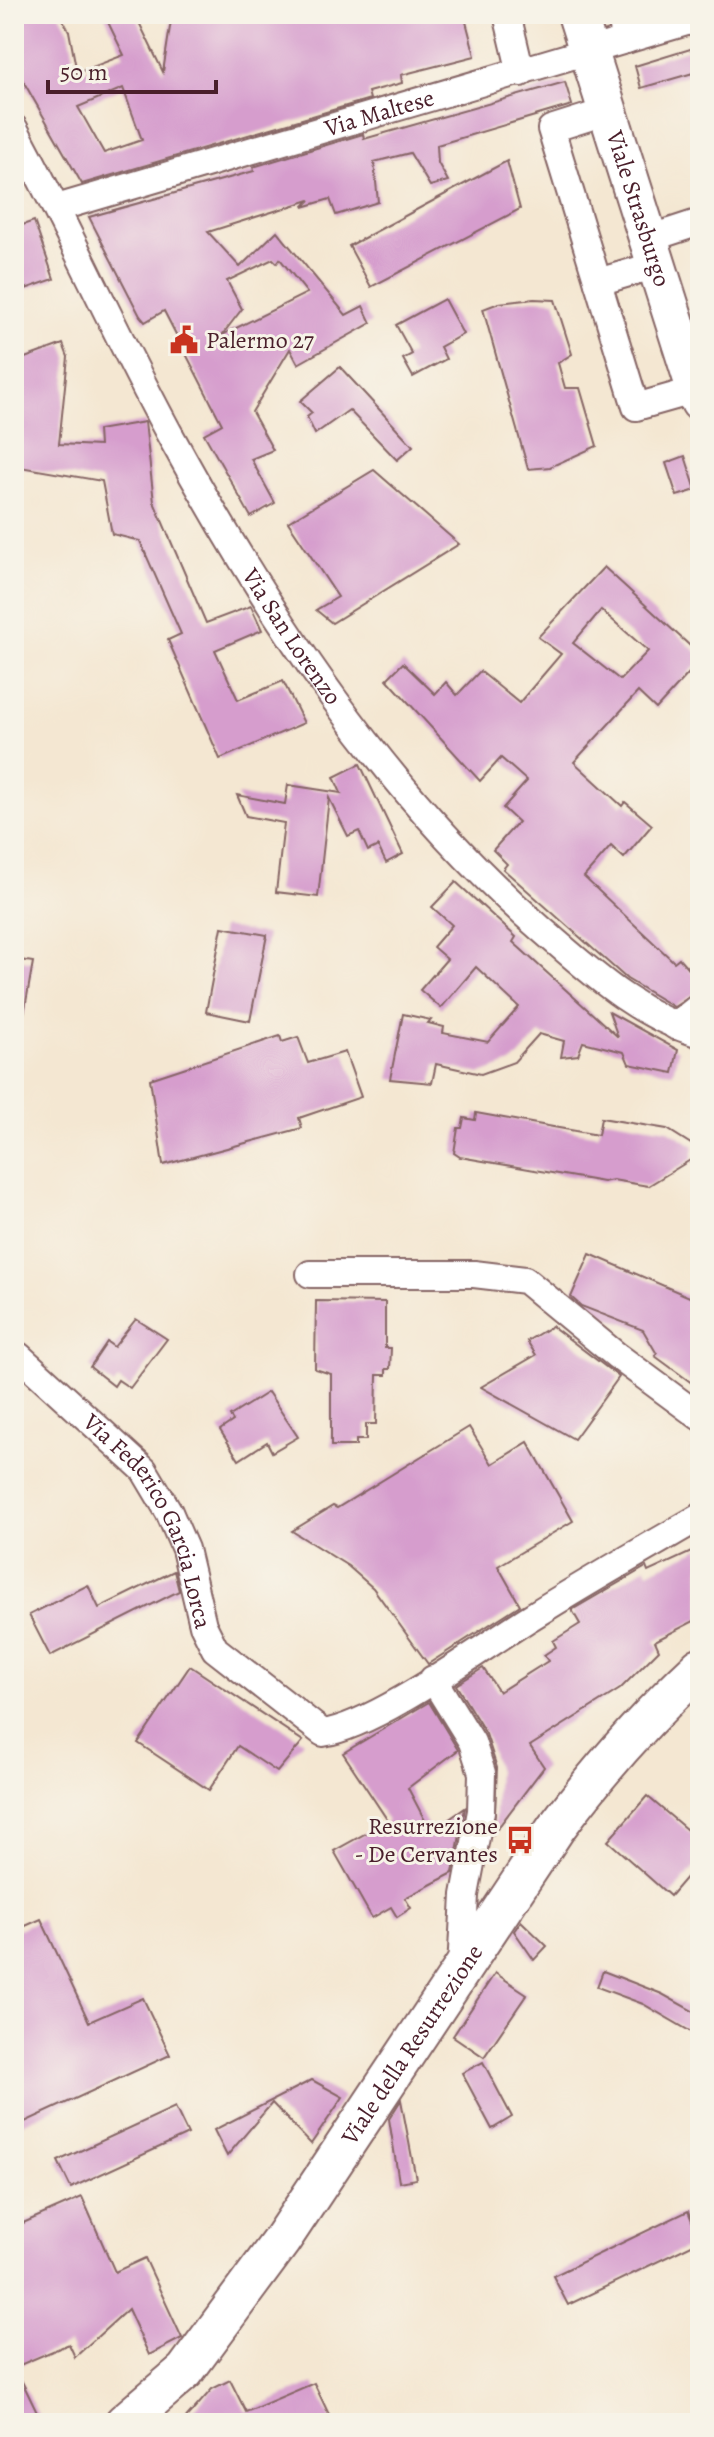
<svg xmlns="http://www.w3.org/2000/svg" width="714" height="2437" viewBox="0 0 714 2437" font-family="Alegreya,serif">
  <style>
    .building { fill: #d69dcd; fill-rule: evenodd }
    .lines { fill: none; stroke-linecap: round; stroke-linejoin: round }
    .street-casing { stroke: #866565; stroke-width: 30 }
    .secondary-casing { stroke: #866565; stroke-width: 42 }
    .street { stroke: #fff; stroke-width: 26 }
    .secondary { stroke: #fff; stroke-width: 38 }
    .labels { text-anchor: middle; stroke-width: 6; stroke-linejoin: round; paint-order: stroke }
    .street-label { font-size: 24px; fill: #4a1f2b; stroke: #f7f3e8 }
    .poi-label { font-size: 24px; fill: #4a1f2b; stroke: #f7f3e8; text-anchor: start }
  </style>
  <rect width="100%" height="100%" fill="#f7f3e8"/>
  <filter id="ink" filterUnits="userSpaceOnUse"><feTurbulence type="fractalNoise" baseFrequency=".0125" numOctaves="2"/><feDisplacementMap in="SourceGraphic" scale="16" xChannelSelector="R" yChannelSelector="G"/><feConvolveMatrix kernelMatrix="1 2 1 2 8 2 1 2 1" color-interpolation-filters="sRGB"/></filter>
  <filter id="wash" filterUnits="userSpaceOnUse"><feTurbulence type="fractalNoise" baseFrequency=".006" numOctaves="4" result="noise"/><feDisplacementMap in="SourceGraphic" scale="32" xChannelSelector="R" yChannelSelector="G"/><feGaussianBlur stdDeviation="1.8" result="paint"/><feColorMatrix in="noise" values="0 0 0 0 0 0 0 0 0 0 0 0 0 0 0 0 0 1.4 0 .05"/><feComposite in="paint" operator="in"/></filter>
  <g filter="url(#wash)">
    <rect width="100%" height="100%" fill="#f4e7d2"/>
    <g id="blocks">
      <g class="building">
        <path d="M14,14H60L69,31L77,73L124,55L104,14H135L163,72L172,14H316L317,20L339,14H464L475,56L401,75L402,83L368,92L370,99L82,184L14,65ZM123,88L142,140L104,153L78,107Z"/>
        <path d="M700,46V71L641,88L635,66Z"/>
        <path d="M565,82L572,105L437,145L438,163L448,181L430,186L410,153L374,162L378,202L336,215L330,199L303,207L310,200L208,232L240,267L277,231L346,315L363,306L371,323L298,364L290,349L252,412L273,450L251,459L275,503L251,517L204,434L222,424L164,311L145,322L140,316L89,217L254,171L253,167L363,134L364,139ZM273,259L277,263L280,259L307,293L222,335L242,309L227,281Z"/>
        <path d="M507,161L520,209L371,287L349,246Z"/>
        <path d="M34,221L54,279L14,293V228Z"/>
        <path d="M444,299L463,334L440,347L446,359L413,377L403,359L412,354L396,325Z"/>
        <path d="M534,299L555,300L572,354L558,363L565,388H580L597,446L550,467L528,469L483,309L499,303Z"/>
        <path d="M63,344L68,357L59,444L99,446L98,430L145,422L154,502L206,623L251,606L262,630L215,650L238,700L283,681L304,723L220,759L168,640L181,634L140,541L112,534L102,481L14,466V362Z"/>
        <path d="M340,367L413,446L397,460L349,410L315,434L307,417L312,413L300,401Z"/>
        <path d="M685,456L696,490L677,496L666,463Z"/>
        <path d="M374,470L459,544L332,623L316,610L338,597L288,522Z"/>
        <path d="M604,567L700,655V661L656,709L638,692L574,762L622,806L625,802L652,825L624,858L611,846L584,877L674,962L679,958L700,982V990L674,1007L627,979L503,869L507,864L493,850L518,822L503,808L527,781L501,758L480,781L387,679L403,663L435,694L446,682L457,695L480,671L519,703L561,654L538,637ZM601,610L648,651L620,680L573,643Z"/>
        <path d="M360,764L403,854L386,863L378,846L368,851L359,831L348,836L329,798L318,897L276,892L284,823L246,816L237,795L285,804L288,785L341,793L334,777Z"/>
        <path d="M456,882L516,937L513,942L618,1037L609,1012L678,1050L673,1073L629,1064L624,1052L583,1042L578,1055L561,1057L564,1041L539,1034L514,1062L481,1074L436,1064L432,1083L390,1079L403,1014L431,1020L428,1023L444,1027L443,1033L488,1042L519,1007L476,967L441,1008L420,990L447,959L433,947L452,925L432,907Z"/>
        <path d="M222,927L267,935L250,1021L206,1012Z"/>
        <path d="M14,959L33,962L24,1014L14,1013Z"/>
        <path d="M280,1036L282,1042L298,1037L308,1063L345,1052L361,1097L299,1118L302,1128L163,1165L150,1079Z"/>
        <path d="M476,1113L598,1135L601,1118L667,1129L694,1146L692,1159L648,1186L613,1180L603,1182L460,1157L454,1153L458,1128H462L464,1118L475,1120Z"/>
        <path d="M590,1254L692,1298L700,1315V1389L655,1356L657,1354L643,1330L581,1306L571,1297Z"/>
        <path d="M316,1301L385,1302V1348H391L390,1369H386V1375H377L376,1424H366V1440H356V1446H331V1374L315,1369Z"/>
        <path d="M136,1319L167,1339L130,1388L118,1380L114,1386L90,1367L107,1342L114,1347Z"/>
        <path d="M552,1326L619,1377L574,1439L481,1387L536,1355L527,1341Z"/>
        <path d="M268,1392L298,1437L272,1452L267,1442L239,1460L220,1430L233,1421L230,1416Z"/>
        <path d="M469,1427L492,1464L528,1442L573,1521L498,1566L520,1605L428,1664L373,1588L348,1566L292,1531L333,1506L337,1508Z"/>
        <path d="M700,1548V1618L655,1641L659,1650L620,1689L530,1746L544,1767L494,1833L497,1768L486,1734L456,1685L483,1668L499,1692L548,1661L544,1655L556,1647L553,1641L580,1624L572,1610L646,1567L648,1572Z"/>
        <path d="M174,1571L179,1591L50,1656L29,1615L88,1585L99,1608Z"/>
        <path d="M190,1666L303,1741L277,1772L238,1746L209,1790L138,1743Z"/>
        <path d="M429,1702L458,1750L408,1788L431,1832L465,1808L453,1873L405,1898L411,1908L397,1917L391,1907L372,1918L334,1851L388,1821L343,1753Z"/>
        <path d="M647,1796L700,1841V1861L670,1896L608,1841Z"/>
        <path d="M41,1919L89,2022L143,1998L170,2055L14,2127V1931Z"/>
        <path d="M521,1921L547,1946L534,1960L514,1931Z"/>
        <path d="M603,1971L662,1994L700,2015V2037L643,2004L597,1987Z"/>
        <path d="M495,1973L527,1994L484,2057L453,2036Z"/>
        <path d="M483,2062L512,2117L492,2129L462,2073Z"/>
        <path d="M312,2080L343,2097L311,2144L272,2103L227,2156L214,2130Z"/>
        <path d="M401,2100L416,2179L399,2182L389,2119Z"/>
        <path d="M175,2107L188,2134L71,2188L58,2161Z"/>
        <path d="M82,2197L115,2272L145,2258L182,2338L149,2355L128,2309L75,2357L69,2344L15,2367L42,2423H14V2227Z"/>
        <path d="M688,2211L700,2241L568,2305L553,2276Z"/>
        <path d="M230,2380L246,2412L314,2383L333,2423H182L212,2389Z"/>
      </g>
    </g>
  </g>
  <g filter="url(#ink)">
    <use href="#blocks" fill-opacity="0" stroke="#866565" stroke-width="2"/>
    <g class="lines">
      <defs>
        <g id="street">
          <path d="M507,14L521,73"/>
          <path d="M620,14L626,40"/>
          <path d="M608,111L551,129L636,407L696,390"/>
          <path id="s1" d="M14,128C69,229 115,334 170,435C269,616 384,792 541,929C591,972 636,1015 700,1034"/>
          <path id="s2" d="M57,208L700,18"/>
          <path d="M648,239L700,222"/>
          <path d="M598,282L656,265"/>
          <path d="M675,1026L700,1006"/>
          <path d="M310,1274H474L525,1280L616,1355L700,1417"/>
          <path id="s3" d="M19,1356L144,1470L169,1512L185,1549L203,1625L215,1649L323,1733C377,1725 481,1648 531,1617C586,1582 643,1550 700,1517"/>
          <path d="M433,1679L472,1742L482,1773L481,1811L465,1895L461,1969"/>
        </g>
        <g id="secondary">
          <path id="s4" d="M577,14L700,402"/>
          <path id="s5" d="M124,2423L185,2371L281,2241L556,1828C600,1769 646,1717 700,1667"/>
        </g>
      </defs>
      <use href="#street" class="street-casing"/>
      <use href="#secondary" class="secondary-casing"/>
      <use href="#street" class="street"/>
      <use href="#secondary" class="secondary"/>
    </g>
  </g>
  <defs>
    <symbol id="civic-bare" viewBox="-9 -9 18 18"><path d="M-.6-6.5H3V-4.5H.6V-3L4-1V1h2V6H-6V1h2V-1L-.6-3ZM-1.2 2.5V6h2.4V2.5Z" fill="#c8321e" stroke="#f7f3e8" stroke-width="2.5" paint-order="stroke"/></symbol>
    <symbol id="bus-bare" viewBox="-9 -9 18 18"><path d="M-5-6H5V4H4V6H2V4H-2V6H-4V4H-5ZM-3.5-4V0h7V-4ZM-3.5 1.2v1.5H-2V1.2ZM2 1.2v1.5H3.5V1.2Z" fill="#c8321e" stroke="#f7f3e8" stroke-width="2.5" paint-order="stroke"/></symbol>
  </defs>
  <g fill-rule="evenodd">
    <use href="#civic-bare" x="164" y="320" width="40" height="40"/>
    <use href="#bus-bare" x="500" y="1820" width="40" height="40"/>
  </g>
  <g class="labels">
    <g class="street-label">
      <text dy="8" stroke="none"><textPath href="#s2" startOffset="336">Via Maltese</textPath></text>
      <text dy="8" stroke="none"><textPath href="#s4" startOffset="204">Viale Strasburgo</textPath></text>
      <text dy="8" stroke="none"><textPath href="#s1" startOffset="580">Via San Lorenzo</textPath></text>
      <text dy="8" stroke="none"><textPath href="#s3" startOffset="216">Via Federico Garcia Lorca</textPath></text>
      <text dy="8" stroke="none"><textPath href="#s5" startOffset="478">Viale della Resurrezione</textPath></text>
    </g>
    <g class="poi-label">
      <text x="206" y="348">Palermo 27</text>
      <text x="498" y="1834" text-anchor="end">Resurrezione<tspan x="498" dy="28">- De Cervantes</tspan></text>
    </g>
  </g>
  <rect width="714" height="2437" fill="none" stroke="#f7f3e8" stroke-width="48"/>
  <path d="M48 80v12h168v-12" fill="none" stroke="#4a1f2b" stroke-width="4"/>
  <text x="60" y="80" font-size="24" fill="#4a1f2b" stroke="#f7f3e8" stroke-width="6" paint-order="stroke">50 m</text>
</svg>
